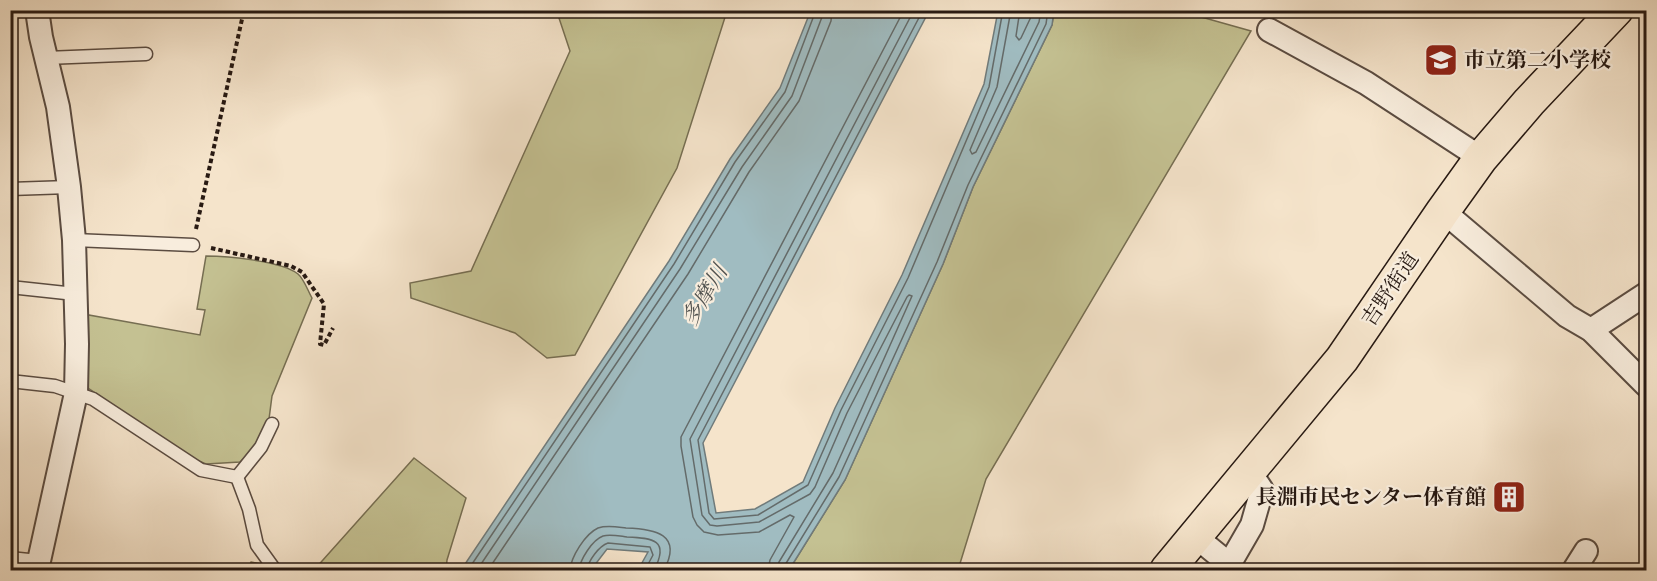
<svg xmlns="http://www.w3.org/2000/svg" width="1657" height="581" viewBox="0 0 1657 581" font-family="'Sorts Mill Goudy','Noto Serif JP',serif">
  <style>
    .green { fill: #c4c192; stroke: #766e52; stroke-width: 1.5 }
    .water { fill: #a0bcc1; stroke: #707b7b; stroke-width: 1.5 }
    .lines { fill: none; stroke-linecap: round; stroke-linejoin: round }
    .shore { stroke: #646b6a; stroke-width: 1.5 }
    .service-casing { stroke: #5b4c41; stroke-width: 15 }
    .minor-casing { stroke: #5b4c41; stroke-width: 26 }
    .trunk-casing { stroke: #281a13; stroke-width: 36 }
    .path { stroke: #281a13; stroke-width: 4; stroke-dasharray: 4.5 3; stroke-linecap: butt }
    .service { stroke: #f8eddd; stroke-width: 12 }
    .minor { stroke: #f8eddd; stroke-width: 22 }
    .trunk { stroke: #f5e4cb; stroke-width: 33 }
    .labels { text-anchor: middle; stroke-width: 4.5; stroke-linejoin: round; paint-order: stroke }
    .poi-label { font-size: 21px; font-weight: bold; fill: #281a13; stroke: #f8eddd; text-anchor: start }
    .street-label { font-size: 21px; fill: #281a13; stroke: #f8eddd }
    .water-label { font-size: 22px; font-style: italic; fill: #525350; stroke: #f8eddd }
  </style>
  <rect width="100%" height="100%" fill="#f5e4cb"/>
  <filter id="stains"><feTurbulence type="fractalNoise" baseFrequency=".00333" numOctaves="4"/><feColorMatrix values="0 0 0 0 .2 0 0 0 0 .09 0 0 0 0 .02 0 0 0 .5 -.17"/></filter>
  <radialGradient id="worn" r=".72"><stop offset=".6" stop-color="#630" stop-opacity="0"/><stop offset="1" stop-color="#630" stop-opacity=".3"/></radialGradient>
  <g class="green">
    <path d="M554,11H727L677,168L575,355L547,358L515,333L411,298L410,283L471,271L570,51L557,12Z"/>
    <path d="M1054,11H1180L1251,31L986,479L958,570H789L845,480L943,264L973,187L1052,25Z"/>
    <path d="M206,256C226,256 283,261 298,274C304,279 308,291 312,298L272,396L269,419L259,444L240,462L206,464L194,459L85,386L83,314L200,335L205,310L197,309Z"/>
    <path d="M414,458L466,498L447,560L446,570H314Z"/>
    <path d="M251,562L295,570H247Z"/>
  </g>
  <path class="water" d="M811,10L929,11L703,443L716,513L755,509L803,482L835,408L902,275L984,84L998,11H1054L1052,25L973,187L943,264L845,480L789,570H638L648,552L607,549L591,570H461L669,261L730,159L780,88Z"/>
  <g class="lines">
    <g class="shore">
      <path d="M923,10L698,440L709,513L714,519L758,515L808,485L841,410L908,278L989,87L1003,10"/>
      <path d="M1011,10L997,87L970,150L972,154L976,152L1039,22L1041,10"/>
      <path d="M1020,10L1016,36L1019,40L1021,38L1030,19L1032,10"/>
      <path d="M468,570L674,264L735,162L785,92L816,10"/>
      <path d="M477,570L680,269L742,167L792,96L822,17L823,10"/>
      <path d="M488,570L688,274L749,172L799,101L831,21L832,10"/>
      <path d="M570,570C571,557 585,534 598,528C607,525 617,527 626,528C655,529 683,534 664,570"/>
      <path d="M579,570C580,560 592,540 603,536C610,534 619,536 627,537C653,538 670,540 654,570"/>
      <path d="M587,570C588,561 599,546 608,543L650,547L653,555L645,570"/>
      <path d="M768,570L770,560L794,517L790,515L759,532L718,535L704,532L697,525L693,517L681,446V437L904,10"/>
      <path d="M777,570L779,562L833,473L912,296L909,295L907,297L847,413L815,487L810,494L759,522L717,526L710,525L702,515L690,439L914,10"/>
      <path d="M785,570V565L839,477L937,262L968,185L1046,24L1048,10"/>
    </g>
    <defs>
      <g id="service">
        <path d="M46,58L146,54"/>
        <path d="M10,189L69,187"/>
        <path d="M74,240L193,245"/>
        <path d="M10,287L75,294"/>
        <path d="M10,381L55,386L93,399L201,470L237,477L261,447L272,424"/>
        <path d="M237,477L249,509L257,545L275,570"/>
        <path d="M10,558L38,561"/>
      </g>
      <g id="minor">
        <path d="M1269,30L1366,83L1481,158"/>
        <path d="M1443,211L1567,316L1591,330L1646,385"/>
        <path d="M1591,330L1646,294"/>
        <path d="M1196,537L1229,564L1232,570"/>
        <path d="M37,570L76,393L77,344L74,240L69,187L58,107L41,37L37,10"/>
        <path d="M1226,570L1252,525L1262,490L1250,472"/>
        <path d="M1574,570L1586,551"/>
      </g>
      <path id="trunk" d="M1167,570L1342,359L1443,211L1481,158L1529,102L1616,10"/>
    </defs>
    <use href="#service" class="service-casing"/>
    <use href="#minor" class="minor-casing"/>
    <use href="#trunk" class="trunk-casing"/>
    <g class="path">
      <path d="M196,229L244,10"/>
      <path d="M211,248L291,266L302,272L324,304L320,344L324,345L333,328"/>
    </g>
    <use href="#service" class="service"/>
    <use href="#minor" class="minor"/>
    <use href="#trunk" class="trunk"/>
  </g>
  <defs>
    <symbol id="school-square" viewBox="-11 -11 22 22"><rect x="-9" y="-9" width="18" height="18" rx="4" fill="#8f2418" stroke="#f8eddd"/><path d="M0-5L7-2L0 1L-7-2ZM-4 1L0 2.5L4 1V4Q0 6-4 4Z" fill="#fff"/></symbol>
    <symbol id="building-square" viewBox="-11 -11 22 22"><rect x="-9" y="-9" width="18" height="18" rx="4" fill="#8f2418" stroke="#f8eddd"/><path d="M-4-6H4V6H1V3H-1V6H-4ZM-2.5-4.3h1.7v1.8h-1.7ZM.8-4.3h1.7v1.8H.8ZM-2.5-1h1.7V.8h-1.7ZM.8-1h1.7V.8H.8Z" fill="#fff"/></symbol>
  </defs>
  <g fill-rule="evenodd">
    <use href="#school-square" x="1422" y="41" width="38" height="38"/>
    <use href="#building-square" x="1490" y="478" width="38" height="38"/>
  </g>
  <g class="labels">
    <g class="poi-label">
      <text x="1464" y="67">市立第二小学校</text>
      <text x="1486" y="504" text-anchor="end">長淵市民センター体育館</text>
    </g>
    <g class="street-label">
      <text transform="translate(1390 289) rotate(-56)" y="7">吉野街道</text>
    </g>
    <g class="water-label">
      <text transform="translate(704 295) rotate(-59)" y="8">多摩川</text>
    </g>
  </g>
  <rect width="1657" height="581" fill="none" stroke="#f5e4cb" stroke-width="36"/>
  <rect x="12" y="12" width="1633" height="557" fill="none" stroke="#281a13" stroke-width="3"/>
  <rect x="18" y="18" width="1621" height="545" fill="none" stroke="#281a13" stroke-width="1.5"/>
  <rect width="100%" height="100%" filter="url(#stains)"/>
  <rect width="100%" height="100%" fill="url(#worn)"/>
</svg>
